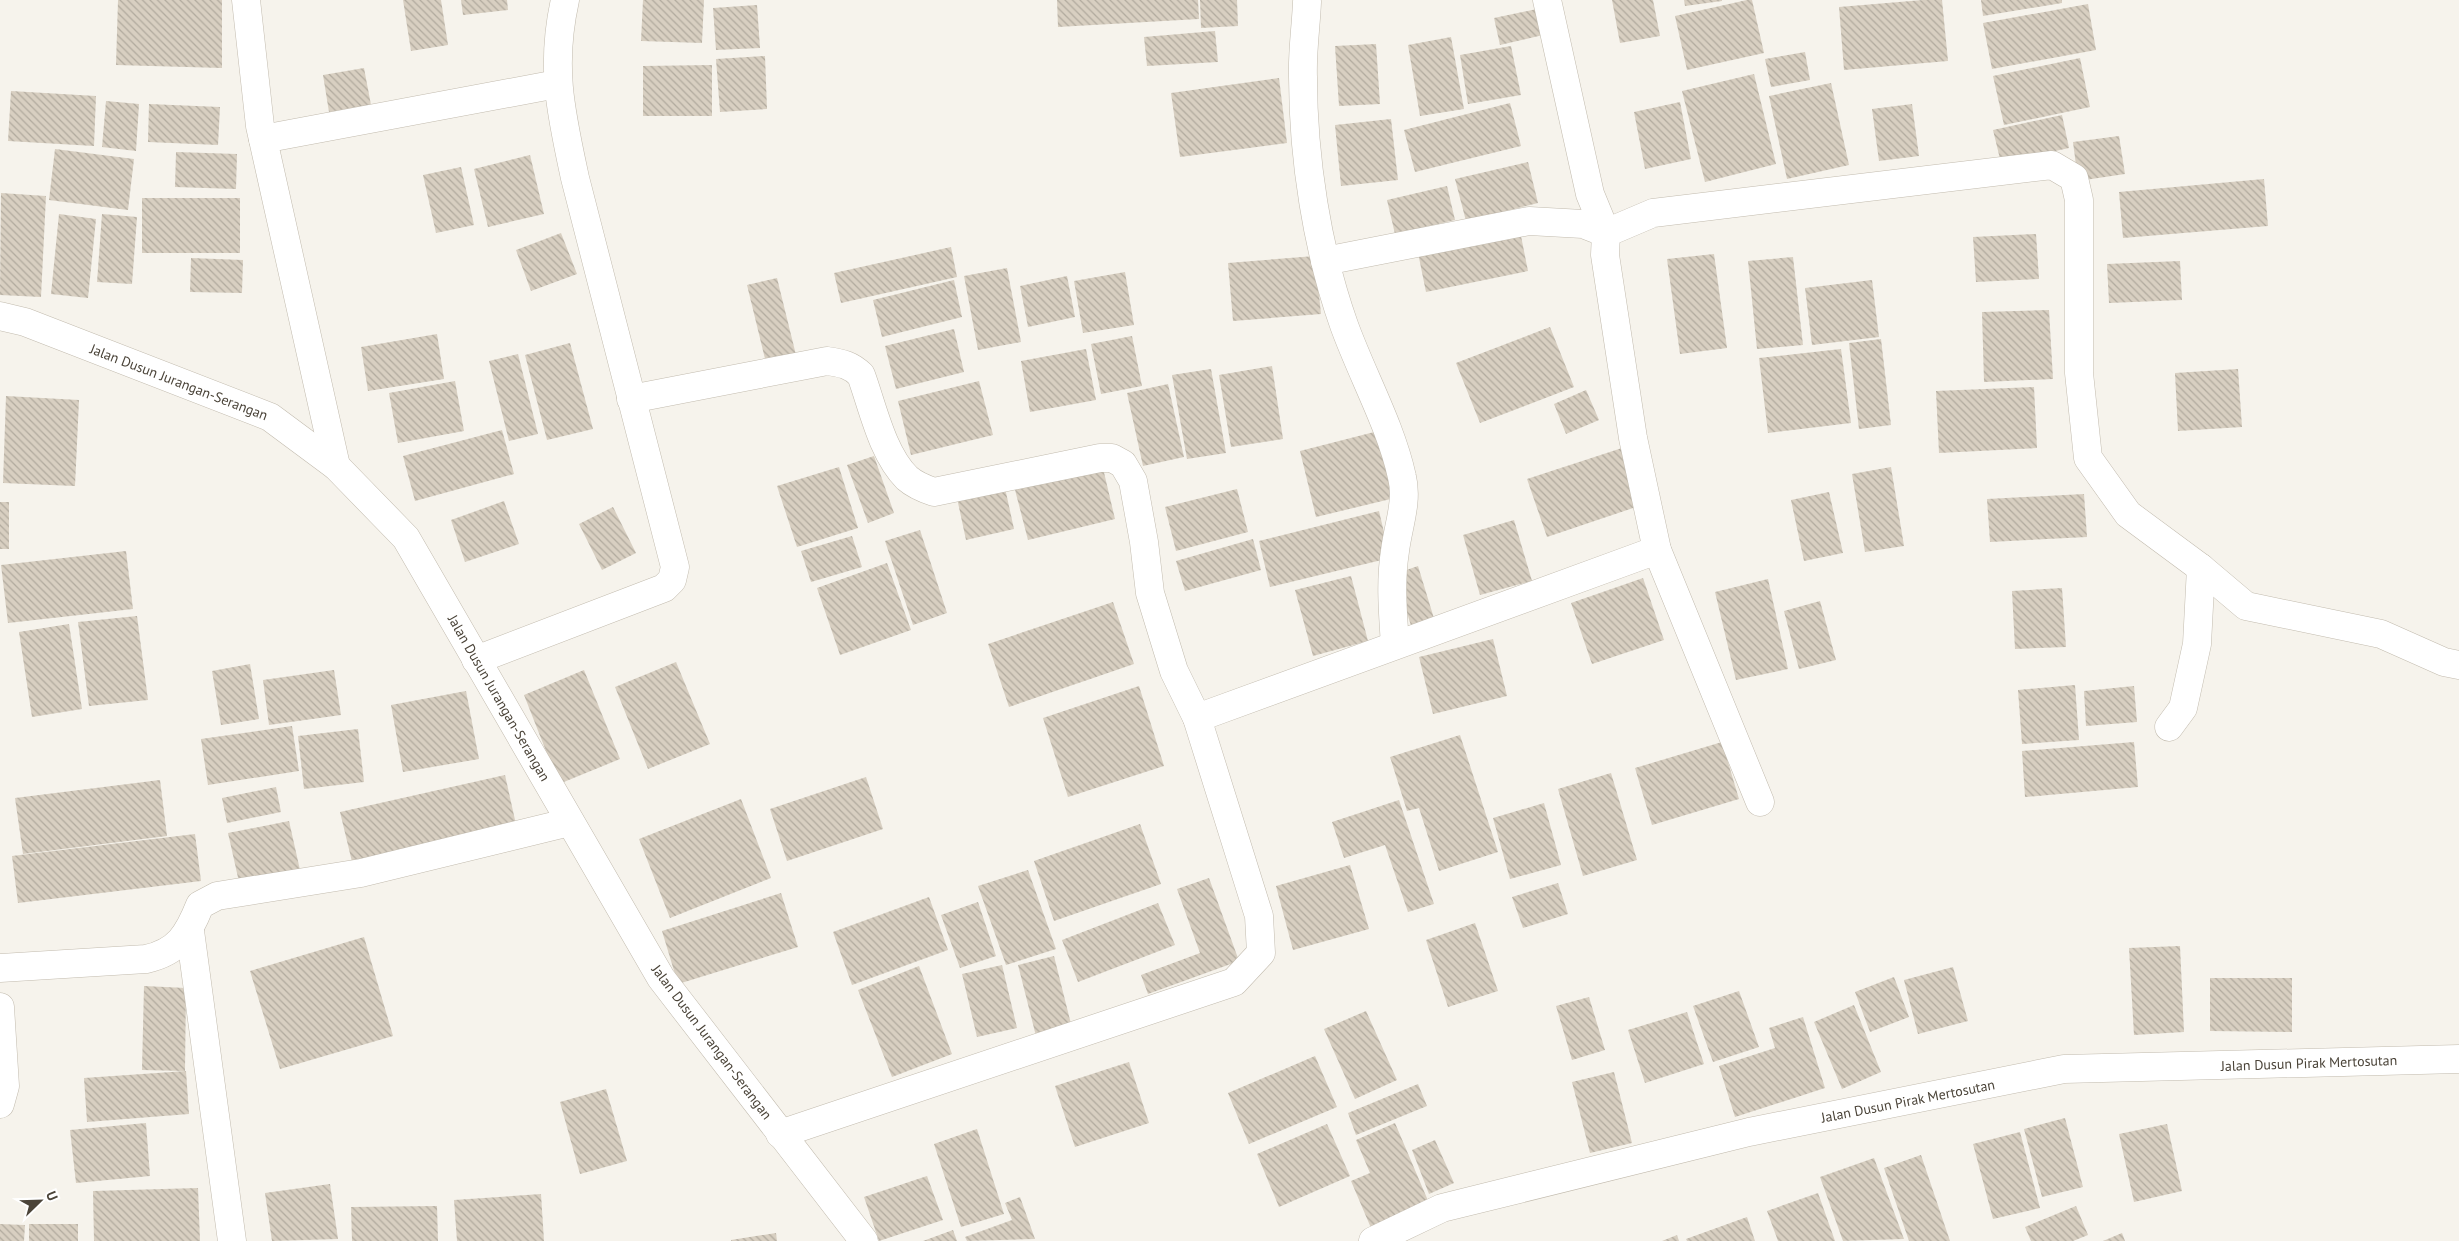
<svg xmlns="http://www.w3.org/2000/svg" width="2459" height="1241" viewBox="0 0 2459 1241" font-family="'PT Sans',sans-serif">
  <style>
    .building { fill: url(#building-back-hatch) }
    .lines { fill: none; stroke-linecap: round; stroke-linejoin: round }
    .minor-casing { stroke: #c2bbae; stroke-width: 29 }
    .minor { stroke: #fff; stroke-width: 28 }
    .labels { text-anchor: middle; stroke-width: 4; stroke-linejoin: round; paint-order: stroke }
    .street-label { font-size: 14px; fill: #4b4439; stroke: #fff }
  </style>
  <defs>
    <pattern id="building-back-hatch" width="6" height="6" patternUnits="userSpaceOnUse" patternTransform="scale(1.25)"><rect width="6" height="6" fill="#d8cfc1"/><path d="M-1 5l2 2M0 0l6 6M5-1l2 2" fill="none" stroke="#b1aa9e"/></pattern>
  </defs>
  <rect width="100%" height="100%" fill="#f6f3ec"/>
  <g class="building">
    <path d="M118,0H222V68L116,65Z"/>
    <path d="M403,0H441L448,45L411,51Z"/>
    <path d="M461,0H507L508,10L463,15Z"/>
    <path d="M643,0H704L702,43L641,41Z"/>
    <path d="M1057,0H1198L1199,19L1058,27Z"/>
    <path d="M1200,0H1237L1238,26L1201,28Z"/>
    <path d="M1612,0H1653L1660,36L1620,43Z"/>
    <path d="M1684,0H1722V1L1685,6Z"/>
    <path d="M1747,0H1752L1764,53L1687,70L1675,16Z"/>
    <path d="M1923,0H1942L1948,61L1844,70L1839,7Z"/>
    <path d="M1981,0H2062V3L1983,16Z"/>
    <path d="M2088,4L2096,50L1992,69L1983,23Z"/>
    <path d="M757,5L760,48L716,50L713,8Z"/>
    <path d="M1537,9L1543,35L1500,45L1494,18Z"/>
    <path d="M1215,31L1218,62L1147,66L1144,37Z"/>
    <path d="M1451,37L1464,109L1420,116L1408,45Z"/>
    <path d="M1376,44L1380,104L1339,106L1335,46Z"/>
    <path d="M1511,46L1521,95L1468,104L1460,55Z"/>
    <path d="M1805,52L1810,80L1771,87L1765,59Z"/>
    <path d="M765,56L767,109L720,112L716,59Z"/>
    <path d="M2080,58L2090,107L2004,125L1993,76Z"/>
    <path d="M712,65V116H643V66Z"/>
    <path d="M364,68L371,105L329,112L323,75Z"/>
    <path d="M1754,74L1776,164L1705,182L1682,91Z"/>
    <path d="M1279,78L1287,143L1180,157L1171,93Z"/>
    <path d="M1831,83L1849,165L1787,179L1769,96Z"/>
    <path d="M11,91L96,96L94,146L8,141Z"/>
    <path d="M106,101L139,104L136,151L102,147Z"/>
    <path d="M1680,102L1691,159L1645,169L1634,112Z"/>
    <path d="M1510,103L1521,146L1415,172L1404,130Z"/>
    <path d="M149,104L220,107L218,145L148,142Z"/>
    <path d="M1912,104L1919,156L1879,161L1872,109Z"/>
    <path d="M2062,115L2069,148L2001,163L1993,130Z"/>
    <path d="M1391,119L1398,180L1341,186L1335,125Z"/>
    <path d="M2119,136L2125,174L2078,181L2073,142Z"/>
    <path d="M55,149L134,159L128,210L49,200Z"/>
    <path d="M176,152L237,154L236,189L175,187Z"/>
    <path d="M530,155L544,214L488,227L474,169Z"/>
    <path d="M1528,162L1538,203L1466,221L1455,179Z"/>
    <path d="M461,167L474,225L436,233L423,175Z"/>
    <path d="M2264,179L2268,226L2123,238L2119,192Z"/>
    <path d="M1447,186L1455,220L1395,234L1387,200Z"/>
    <path d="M1,193L46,196L41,297L0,295Z"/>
    <rect x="142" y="198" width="98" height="55"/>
    <path d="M59,214L96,219L88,298L51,294Z"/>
    <path d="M102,214L137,217L132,284L97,282Z"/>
    <path d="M1519,226L1528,271L1426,292L1417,248Z"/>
    <path d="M561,233L577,274L531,291L516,250Z"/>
    <path d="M2036,234L2039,279L1976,282L1973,237Z"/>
    <path d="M951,247L957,277L841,303L834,273Z"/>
    <path d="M1714,254L1727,348L1680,354L1667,259Z"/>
    <path d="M1315,256L1321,314L1233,321L1228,263Z"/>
    <path d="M1793,257L1803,345L1757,349L1748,261Z"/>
    <path d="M191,258L243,260L242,293L190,292Z"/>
    <path d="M2180,261L2182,300L2109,303L2107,264Z"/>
    <path d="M1007,268L1021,342L978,350L964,276Z"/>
    <path d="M1125,272L1134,325L1083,333L1074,281Z"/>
    <path d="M1067,276L1075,317L1028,327L1020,286Z"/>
    <path d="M777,278L796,355L766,363L747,285Z"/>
    <path d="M954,280L962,317L882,337L873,300Z"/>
    <path d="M1872,280L1879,337L1812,345L1805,288Z"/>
    <path d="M2049,310L2053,379L1984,382L1982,312Z"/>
    <path d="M1550,327L1574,387L1480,423L1456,363Z"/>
    <path d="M954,329L964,372L896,389L885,346Z"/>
    <path d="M437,334L444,379L368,391L361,347Z"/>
    <path d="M1132,336L1142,386L1101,394L1091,344Z"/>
    <path d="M1881,339L1891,425L1859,429L1849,343Z"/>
    <path d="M570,343L593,429L547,440L525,355Z"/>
    <path d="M1086,349L1096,400L1030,412L1021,361Z"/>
    <path d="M1841,349L1851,423L1768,433L1759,358Z"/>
    <path d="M518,354L538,434L509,441L489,361Z"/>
    <path d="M1272,366L1283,439L1231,447L1219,375Z"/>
    <path d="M1211,369L1226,453L1187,459L1172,375Z"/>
    <path d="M2238,369L2242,427L2178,431L2175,373Z"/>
    <path d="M455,381L464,431L398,443L389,393Z"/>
    <path d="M979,381L993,435L911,455L898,401Z"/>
    <path d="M1168,384L1184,457L1143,466L1127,393Z"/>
    <path d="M2034,387L2037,448L1939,453L1936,391Z"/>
    <path d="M1586,390L1599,420L1566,434L1554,404Z"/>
    <path d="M6,396L79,400L75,486L3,483Z"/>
    <path d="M502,430L514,474L415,501L403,456Z"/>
    <path d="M1382,430L1399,497L1316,517L1300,451Z"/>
    <path d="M1622,448L1642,505L1547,537L1527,479Z"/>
    <path d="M874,456L894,513L868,523L847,465Z"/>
    <path d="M1102,464L1115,519L1028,540L1014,486Z"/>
    <path d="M839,467L858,528L797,547L777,486Z"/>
    <path d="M1891,467L1904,546L1865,552L1852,474Z"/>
    <path d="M1005,488L1014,529L966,540L957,498Z"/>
    <path d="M1237,489L1248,532L1176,551L1165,507Z"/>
    <path d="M1829,492L1843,553L1804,561L1791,500Z"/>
    <path d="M2084,494L2087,537L1990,542L1987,499Z"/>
    <path d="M504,501L519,544L465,562L451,520Z"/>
    <rect x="0" y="502" width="9" height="47"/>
    <path d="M613,507L636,553L602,570L579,524Z"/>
    <path d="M1379,511L1390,558L1270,587L1259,541Z"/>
    <path d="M1514,520L1532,581L1480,595L1463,535Z"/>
    <path d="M920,530L947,613L913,625L885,541Z"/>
    <path d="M852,536L862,567L811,582L801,551Z"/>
    <path d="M1253,539L1261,570L1185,591L1176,561Z"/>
    <path d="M126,551L133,609L8,623L1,565Z"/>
    <path d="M887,563L911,630L840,655L817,588Z"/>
    <path d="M1418,566L1436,625L1413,632L1395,574Z"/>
    <path d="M1351,576L1368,641L1313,656L1295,590Z"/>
    <path d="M1643,578L1664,640L1592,664L1571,603Z"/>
    <path d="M1768,579L1788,669L1736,680L1715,592Z"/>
    <path d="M2062,588L2066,647L2015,649L2012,591Z"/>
    <path d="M1820,601L1836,660L1799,669L1784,611Z"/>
    <path d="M1113,602L1134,664L1009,707L988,644Z"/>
    <path d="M137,616L148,700L89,706L78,622Z"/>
    <path d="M69,624L82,709L32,717L19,632Z"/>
    <path d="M1493,639L1507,696L1433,714L1419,657Z"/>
    <path d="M676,662L710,744L648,769L615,687Z"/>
    <path d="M250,664L259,719L221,725L212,671Z"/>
    <path d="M334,670L341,715L269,725L263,680Z"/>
    <path d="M584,670L620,759L559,784L524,695Z"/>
    <path d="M2075,685L2079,740L2022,744L2018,690Z"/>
    <path d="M1139,686L1164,766L1068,797L1043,718Z"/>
    <path d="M2134,686L2137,722L2086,726L2084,691Z"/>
    <path d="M466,691L479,759L403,772L391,705Z"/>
    <path d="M292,726L299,771L208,785L201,739Z"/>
    <path d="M358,729L364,782L304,789L298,736Z"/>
    <path d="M1460,735L1498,852L1439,871L1419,808L1407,811L1390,757Z"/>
    <path d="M1722,742L1739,799L1652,825L1635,768Z"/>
    <path d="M2134,742L2138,787L2025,797L2022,751Z"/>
    <path d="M1611,773L1637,860L1583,876L1558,789Z"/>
    <path d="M505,775L517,829L353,866L340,812Z"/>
    <path d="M866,777L883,829L787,861L770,809Z"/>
    <path d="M160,780L167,836L23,854L15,798Z"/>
    <path d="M276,787L281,812L227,823L222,798Z"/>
    <path d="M741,799L771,878L670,918L639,839Z"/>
    <path d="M1399,800L1434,904L1408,912L1385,845L1344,858L1332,822Z"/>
    <path d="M1544,803L1561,865L1510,879L1493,818Z"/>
    <path d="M289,821L300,870L239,882L228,833Z"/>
    <path d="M1140,824L1161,884L1054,921L1034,861Z"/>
    <path d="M195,834L201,881L18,903L12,856Z"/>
    <path d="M1350,865L1369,929L1293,950L1276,886Z"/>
    <path d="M1028,870L1056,949L1006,965L978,886Z"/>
    <path d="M1209,878L1239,961L1148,994L1141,975L1200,953L1177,889Z"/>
    <path d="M1558,883L1568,914L1523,928L1512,897Z"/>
    <path d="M781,893L798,947L678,984L662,931Z"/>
    <path d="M929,897L948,950L852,985L833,932Z"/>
    <path d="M978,902L996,956L960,968L941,915Z"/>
    <path d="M1158,903L1175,945L1078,982L1062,940Z"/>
    <path d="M1475,923L1498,991L1448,1007L1426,940Z"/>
    <path d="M364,937L393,1036L280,1069L250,971Z"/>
    <path d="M2180,946L2184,1032L2134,1035L2129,948Z"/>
    <path d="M1054,956L1073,1032L1037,1040L1018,965Z"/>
    <path d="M1002,965L1017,1028L977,1037L962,974Z"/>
    <path d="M919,966L952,1054L892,1077L858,990Z"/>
    <path d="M1953,967L1968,1021L1918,1034L1904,980Z"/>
    <path d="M1894,977L1909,1017L1870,1032L1855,992Z"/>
    <path d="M2210,978H2292V1032L2210,1031Z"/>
    <path d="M144,986L186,988L185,1071L142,1070Z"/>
    <path d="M1739,991L1759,1047L1713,1062L1693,1006Z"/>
    <path d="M1589,997L1605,1050L1572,1060L1556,1006Z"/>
    <path d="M1854,1005L1881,1072L1842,1089L1814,1022Z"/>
    <path d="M1366,1011L1397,1080L1355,1099L1324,1029Z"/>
    <path d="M1687,1012L1704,1064L1645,1083L1628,1030Z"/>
    <path d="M1803,1017L1825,1088L1735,1117L1719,1066L1775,1048L1769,1028Z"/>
    <path d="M1315,1056L1337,1107L1249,1144L1228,1093Z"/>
    <path d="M1129,1062L1149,1123L1075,1147L1055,1086Z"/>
    <path d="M186,1071L189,1114L87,1122L84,1078Z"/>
    <path d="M1614,1072L1632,1143L1590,1153L1572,1082Z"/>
    <path d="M1418,1084L1427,1106L1356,1135L1348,1113Z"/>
    <path d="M606,1089L627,1161L580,1174L560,1102Z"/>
    <path d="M2065,1118L2083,1187L2042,1197L2024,1129Z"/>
    <path d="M146,1123L150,1176L76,1183L70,1130Z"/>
    <path d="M1395,1123L1429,1203L1371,1228L1351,1181L1370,1173L1356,1140Z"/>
    <path d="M1327,1124L1350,1176L1279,1207L1257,1154Z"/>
    <path d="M2167,1124L2182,1191L2134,1202L2119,1134Z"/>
    <path d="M977,1129L1004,1214L961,1227L934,1144Z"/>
    <path d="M2020,1132L2040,1208L1993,1219L1973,1144Z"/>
    <path d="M1435,1140L1454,1183L1429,1194L1412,1150Z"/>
    <path d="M1921,1155L1950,1241H1909L1884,1168Z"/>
    <path d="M1874,1158L1904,1239L1843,1241L1820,1177Z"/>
    <path d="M927,1176L943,1220L879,1241L864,1197Z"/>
    <path d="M330,1184L338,1239L272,1241L265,1193Z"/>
    <path d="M198,1188L200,1241H94L93,1191Z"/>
    <path d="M1818,1193L1835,1241H1778L1767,1211Z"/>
    <path d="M541,1194L544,1241H457L454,1200Z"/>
    <path d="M1020,1197L1035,1239L967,1241L965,1237L1012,1220L1005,1203Z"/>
    <path d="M437,1206L438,1241H352L351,1207Z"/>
    <path d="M2076,1206L2088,1235L2073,1241H2031L2025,1227Z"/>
    <path d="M1747,1217L1755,1241H1687L1686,1239Z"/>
    <path d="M0,1224L25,1225L24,1241H0Z"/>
    <rect x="29" y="1224" width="49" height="17"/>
    <path d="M953,1230L957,1241H923Z"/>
    <path d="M776,1233L777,1241H731V1240Z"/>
    <path d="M2122,1233L2125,1241H2103Z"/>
    <path d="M1677,1235L1679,1241H1662Z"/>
  </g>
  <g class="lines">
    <defs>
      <g id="minor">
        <path d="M246,0L260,126L336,466"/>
        <path d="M1547,0L1590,194L1606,233"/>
        <path d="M1307,2C1306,27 1302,52 1303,77C1303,158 1317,249 1344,325C1362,375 1391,426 1402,477C1408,502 1398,526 1395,551C1390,583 1393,614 1395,645"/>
        <path d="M263,139L557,84"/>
        <path d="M1325,261L1529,221L1583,224L1606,233"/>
        <path d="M0,316L25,322L270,417L336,466L406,538L661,978L864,1241"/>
        <path d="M631,399L827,361C842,363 851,365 861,375C873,408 882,453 907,478C915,485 925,489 934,492L1100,458H1112L1123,464L1133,481L1144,542L1150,593L1174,671L1197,718L1259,916L1261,953L1234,982L780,1134"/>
        <path d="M476,660L664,588L672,580L675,567L575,178C561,113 550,67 565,0"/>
        <path d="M1197,718L1657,550"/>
        <path d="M2169,727L2183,708L2197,644L2201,568"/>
        <path d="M1760,802L1657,550L1633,438L1605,255L1606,233L1653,213L2052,165L2074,178L2079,200V373L2088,458L2128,514L2201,568L2246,606L2381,634L2444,662L2459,665"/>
        <path d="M190,931L232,1241"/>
        <path d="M0,968L146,959C178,952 188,935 200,905L217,896L361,873L570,822"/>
        <path d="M0,1007L5,1086L0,1104"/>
        <path d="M1373,1241L1442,1208L1749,1132L2064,1069L2459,1059"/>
      </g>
    </defs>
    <use href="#minor" class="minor-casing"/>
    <use href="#minor" class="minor"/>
  </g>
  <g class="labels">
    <g class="street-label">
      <text transform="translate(179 382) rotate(21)" y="5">Jalan Dusun Jurangan-Serangan</text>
      <text transform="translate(499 698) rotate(60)" y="5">Jalan Dusun Jurangan-Serangan</text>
      <text transform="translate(712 1042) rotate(53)" y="5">Jalan Dusun Jurangan-Serangan</text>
      <text transform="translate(2309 1063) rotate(-2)" y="5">Jalan Dusun Pirak Mertosutan</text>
      <text transform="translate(1908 1101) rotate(-11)" y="5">Jalan Dusun Pirak Mertosutan</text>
    </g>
  </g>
  <g transform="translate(40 1201) rotate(67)" stroke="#ffffff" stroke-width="4" paint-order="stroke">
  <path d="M0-4L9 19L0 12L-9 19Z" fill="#4b4439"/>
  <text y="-8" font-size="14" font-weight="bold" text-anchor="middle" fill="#4b4439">U</text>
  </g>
</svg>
